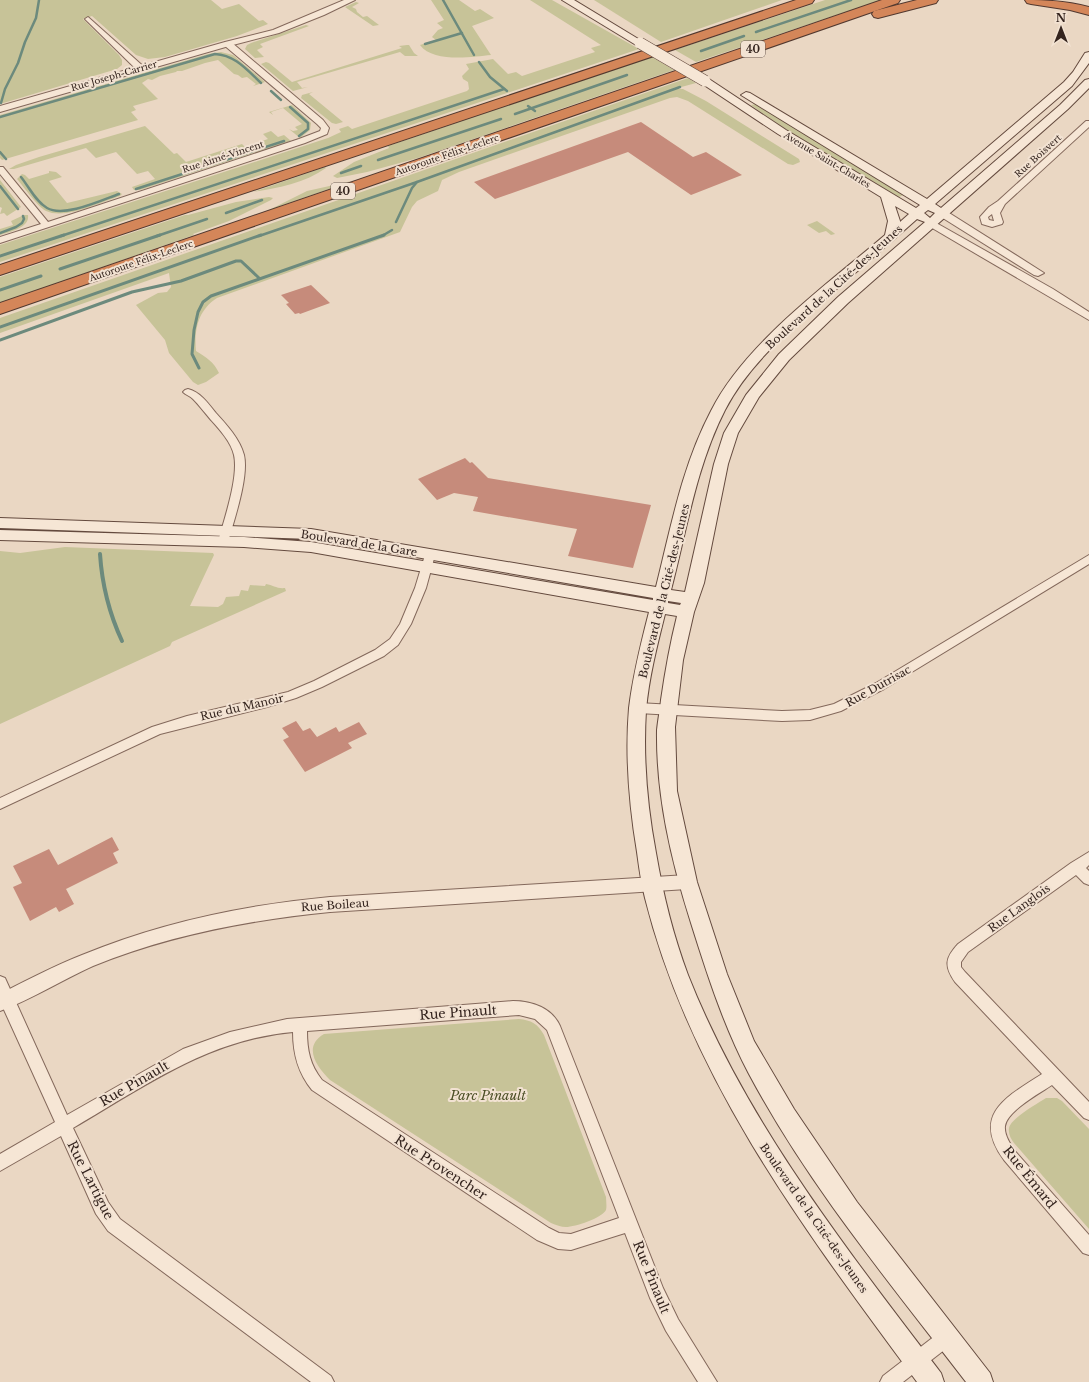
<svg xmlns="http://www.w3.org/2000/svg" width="1089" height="1382" viewBox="0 0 1089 1382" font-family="'Libre Baskerville',serif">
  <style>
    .green { fill: #c7c398 }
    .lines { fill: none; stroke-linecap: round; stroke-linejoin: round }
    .stream-far2 { stroke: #6c8a7d; stroke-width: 2.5 }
    .stream-far1 { stroke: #6c8a7d; stroke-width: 3 }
    .stream { stroke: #6c8a7d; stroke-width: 4 }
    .building { fill: #c68b7b }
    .minor-casing { stroke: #83685b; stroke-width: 2 }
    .tertiary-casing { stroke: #83685b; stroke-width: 2 }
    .secondary-casing { stroke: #644a3e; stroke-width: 2 }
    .motorway-casing { stroke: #51382f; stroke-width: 2 }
    .minor { fill: #f6e6d5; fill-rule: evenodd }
    .tertiary { fill: #f6e6d5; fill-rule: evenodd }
    .secondary { fill: #f6e6d5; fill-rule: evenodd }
    .motorway { fill: #d48659; fill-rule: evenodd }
    .secondary-bridge-casing { stroke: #644a3e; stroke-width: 12; stroke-linecap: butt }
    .secondary-bridge { stroke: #f6e6d5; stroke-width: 11 }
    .labels { text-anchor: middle; stroke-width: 4; stroke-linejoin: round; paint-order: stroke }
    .far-street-label { font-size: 9px; fill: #34241e; stroke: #f2e2d2 }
    .shield { fill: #f2e2d2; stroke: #6d5d54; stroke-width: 1 }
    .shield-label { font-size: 10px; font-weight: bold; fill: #34241e }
    .street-label { font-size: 11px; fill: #34241e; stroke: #f2e2d2 }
    .near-street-label { font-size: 13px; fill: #34241e; stroke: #f2e2d2 }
    .near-park-label { font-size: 13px; font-style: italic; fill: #4c4f26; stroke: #f2e2d2 }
  </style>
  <rect width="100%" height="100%" fill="#ead7c3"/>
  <g class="green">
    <path d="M0,0H211L222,9L239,4L259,21L263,20L268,24L237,36L165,57L148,59L136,55L92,16L83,19L119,55L122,60V65L117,69L0,104Z"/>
    <path d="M431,0H459L475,11L480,9L494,18L472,26L491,55C472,57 433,63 420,45L436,40L432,37L438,30L443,28L437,23L444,20Z"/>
    <path d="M530,0H552L639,49L0,262V245L328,138L341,132L339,129L348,126L352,129L467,91L469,89L468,82L463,79L462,76L469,69L466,64L493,59L508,74L516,72L522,76L595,52L591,48L601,45Z"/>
    <path d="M594,0H782L661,42Z"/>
    <path d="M825,0H881L696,62L675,50Z"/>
    <path d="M356,2L359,3L352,7L356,9L357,12L363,17L367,16L379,25L373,26L345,7Z"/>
    <path d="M306,25L309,26L260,44L263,47L257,50L264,57L255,58L245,49L247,45L251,43Z"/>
    <path d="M407,45H409L414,53L418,56H405L400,52L297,82L302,88L308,87L293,91L261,64L266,62L269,63L292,82L402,48L399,46Z"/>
    <path d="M221,52L233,55L265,82L253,86L256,84L247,77L242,78L238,75L234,74L218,60L205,63L182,71H177L176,72L160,76L152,80L148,79L142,83L158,99L133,106L136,110L131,112L138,120L2,160L0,158V115L208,54Z"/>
    <path d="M652,57L674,70L418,158L367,172L337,178L333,176L354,162L389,148L388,146Z"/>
    <path d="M688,78L696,83L674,89H683L706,101L799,159L800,162L793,165L788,164L688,101L677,97L670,98L459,172L442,180L438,191L417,201L412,207L400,232L217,298C198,310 194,330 196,351C206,357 214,362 219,373L206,382L198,385L193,382L169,353L165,340L136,305L158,293L167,292L171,287L169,273L0,333V318Z"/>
    <path d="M313,92L309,94L343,122L336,124L332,123L301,98L302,95Z"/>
    <path d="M756,104L905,194L899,197C850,167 798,140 751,105Z"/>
    <path d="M292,105L311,123L310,130L300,138L289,129L293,131L298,130L295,127L302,124L283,108L271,112L273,115L269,112Z"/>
    <path d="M145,126L174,154L177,153L186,162L242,144L245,147L268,139L263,134L271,131L278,137L284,135L291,141L140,190H134L132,187L155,179L148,171L137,174L116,152L96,158L86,148L14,169H9L16,165L39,157Z"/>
    <path d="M325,167L326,168C305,183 278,188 253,192Z"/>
    <path d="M49,171L56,172L62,177L49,181L67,203L117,191L122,194L120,196C101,202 65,220 46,211C37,206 24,187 17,179L22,174L25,175L29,179L49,173Z"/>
    <path d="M0,180L21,207L7,216L4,213L0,214L2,208L0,207Z"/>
    <path d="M352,181L269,210L307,191Z"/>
    <path d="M269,197L273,198L271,200L229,221L193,234L194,235L0,303V277L185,215H188L236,202Z"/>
    <path d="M24,215H28C30,228 9,232 0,235V229L13,225L11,221Z"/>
    <path d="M817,221L834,233L835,234L831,235L826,231L819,233L807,225Z"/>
    <path d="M65,547L213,553L214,555L190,606L218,607L223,604L226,597L239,596L241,590L248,591L250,585L265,586L266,584C273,585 277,589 285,588L286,591L172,642L170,646L0,724V551L20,553Z"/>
    <path d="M519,1019C531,1020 538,1024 544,1035L606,1197C606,1201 607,1206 606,1210C602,1218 575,1227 566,1227C561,1227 556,1225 551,1223L330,1080C317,1067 302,1047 324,1034Z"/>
    <path d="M1046,1098H1057L1062,1101L1089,1129V1229L1014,1143C1011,1139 1008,1134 1009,1128C1011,1118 1037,1104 1046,1098Z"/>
  </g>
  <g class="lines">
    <g class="stream-far2">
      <path d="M443,0L474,55"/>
      <path d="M756,32L851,0"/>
      <path d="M425,44L462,33"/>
      <path d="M701,51L744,36"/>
      <path d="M479,62L490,77L507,91"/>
      <path d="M271,91L281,100"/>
      <path d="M1,103L5,89L18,63L25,42L36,18L39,0"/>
      <path d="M528,106L535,111"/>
      <path d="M290,107L308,123V129L299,136"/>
      <path d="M515,114L627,75"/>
      <path d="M0,117L215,54C235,55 247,70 261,83"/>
      <path d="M0,152L6,159"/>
      <path d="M378,160L501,119"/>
      <path d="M341,173L361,166"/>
      <path d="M21,177C29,187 36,202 47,208C64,218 102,200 119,194"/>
      <path d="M0,186L18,209"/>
      <path d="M136,189L284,141"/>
      <path d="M226,213L262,200"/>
      <path d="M396,222L412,188L417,182L680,87"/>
      <path d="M0,233L16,227L22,223L24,219L23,216"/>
      <path d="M61,236L504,89"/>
      <path d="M157,236L207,219"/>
      <path d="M259,236L417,182"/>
      <path d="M382,236L392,230"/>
    </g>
    <g class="stream-far1">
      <path d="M0,256L64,235"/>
      <path d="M60,269L160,235"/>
      <path d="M0,290L41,276"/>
      <path d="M0,327L261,235"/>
      <path d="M0,340L132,292L181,281L236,261H241L259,278"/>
      <path d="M199,368L192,354L194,330L198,312L203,302L211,296L384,235"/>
    </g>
    <path class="stream" d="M100,554C102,585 109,613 122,641"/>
  </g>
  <g class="building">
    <path d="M641,122L693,157L706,152L742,175L691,195L628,152L495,199L474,182Z"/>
    <path d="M311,285L330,303L300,314L299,313L295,314L286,304L289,303L281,295Z"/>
    <path d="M465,458L470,463L472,462L488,478L651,505L633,568L568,556L577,529L473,511L478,497L454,493L437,500L418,479Z"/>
    <path d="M296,721L303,731L310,728L317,737L336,727L339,732L359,722L367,734L348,743L352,748L305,772L283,740L289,737L282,728Z"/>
    <path d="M112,837L119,850L113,853L118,863L66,889L74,904L59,912L56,907L30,921L13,887L22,883L13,866L49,849L58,865Z"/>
  </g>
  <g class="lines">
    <defs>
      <g id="minor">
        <path d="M88,17L144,67V71H138L86,20L85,19Z"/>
        <path d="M225,42H231L323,120L329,128L327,134L305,143L0,243V237L41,224L0,174V167H3L48,222L299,139L320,131L321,128L317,124L225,46Z"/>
        <path d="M1086,121H1089V127L1005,204L1000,213L1003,222L1002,224L992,227L982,224L980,217L989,207L998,201ZM992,214L994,221L989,220L988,217Z"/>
        <path d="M188,389C200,392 208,403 215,412C226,424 240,439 244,455C249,477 234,520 228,542L227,545H219L218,542C224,520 239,477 234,455C231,442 220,430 211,420C205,413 199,405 193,399C190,396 186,395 183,392L185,390Z"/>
        <path d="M430,551L434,552L435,555L426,588L411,624L398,645L384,656L322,687L296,698L267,707L160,734L0,809V798L152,727L187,716L288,692L314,681L375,650L390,639L400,624L415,588L425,555L426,552Z"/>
        <path d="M1089,555V564L884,689L841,711L810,720L782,721L638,713L634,711L632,708L634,705L638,703L782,711L810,710L834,704L876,683Z"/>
        <path d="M1089,852V865L1086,868L1089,871V885L1084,883L1076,875L968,952L961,962V967L965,972L1089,1102V1120L1084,1118L1052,1085C1040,1093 1007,1111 1005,1126C1004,1135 1010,1143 1014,1150L1089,1235V1255L1083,1253L1004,1160C971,1115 1006,1097 1042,1074L955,982C944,966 945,958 958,944L1071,863Z"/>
        <path d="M0,976L5,978L67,1115L183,1049L230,1032L287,1019L513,1001C532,1001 552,1008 560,1026L663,1288L678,1319L717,1382H698L666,1331L650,1298L625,1233L571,1250L558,1249L537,1240L312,1090C298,1073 293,1054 293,1032C209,1039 143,1087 73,1128L108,1202L120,1219L331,1376L334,1382H311L108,1231L96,1214L61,1136L0,1171V1154L55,1122L0,1001ZM519,1015L535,1019L547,1030L619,1218L571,1234L559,1233L549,1228L322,1080C310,1065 307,1050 307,1031Z"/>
        <path d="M946,1330L952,1332L954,1338L952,1344L903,1382H880L883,1376L940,1332Z"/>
      </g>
      <g id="tertiary">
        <path d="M344,0H355L324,15L279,33L229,46L0,112V106L225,42L273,30Z"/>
        <path d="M942,210L946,211L1044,273L1038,276L1034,275L938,215L937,213Z"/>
        <path d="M931,220L1053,289L1089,312V320L927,225L926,223L927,221Z"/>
        <path d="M687,875L693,877L695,882L693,887L687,889L330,912C249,920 169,935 93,966C62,980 32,999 0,1011V994C27,980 54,966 82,955C162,922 244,905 330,897Z"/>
      </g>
      <g id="secondary">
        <path d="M562,0H574L645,43L644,45H636Z"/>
        <path d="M1089,52V63L1072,86L935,204L941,208L1060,105L1085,80L1089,79V88L1068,109L848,303L789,360L759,397L738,433L728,464L704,583L694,612L683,660L675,727L677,791L697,882L727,974L754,1041L794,1109L857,1202L990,1373L993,1382H966C890,1283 808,1185 749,1074C724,1027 707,974 691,923C671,860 656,796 657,730C658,720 660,710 661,700C665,672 670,644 677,616L665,614C657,646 649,677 646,710C643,758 647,805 656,853C663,894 673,935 688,975C746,1122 846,1248 941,1373L944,1382H917C807,1233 691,1081 645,898C641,883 639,867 637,852C629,804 625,756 629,708C633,675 641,643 649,612L311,552L244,547L0,540V530L244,537L311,542L653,600V598L311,539L0,528V518L311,529L656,587C671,527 682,466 711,411C745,343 828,284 885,235L888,221L881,197L778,134L701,83L700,81L701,79H709L786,130L916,208L920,205L741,95L746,92L750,93L927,199L1064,82L1073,72L1085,53ZM895,206L909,214L900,222V221ZM928,210L935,213L930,218L924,213ZM917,219L925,222L838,297L779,354L746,395L724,433L714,464L685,592L671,590C687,529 696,467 725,410C749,363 793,327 832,293C861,268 889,244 917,219ZM668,601L681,603L680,605L668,603Z"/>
      </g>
      <g id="motorway">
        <path d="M796,0H814L812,3L0,275V265Z"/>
        <path d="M882,0H900L898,3L0,314V303Z"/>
        <path d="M917,0H938L936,3L878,18L874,17L872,14L874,11Z"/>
        <path d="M1025,0C1047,0 1067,1 1089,7V15L1070,10L1031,4L1027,3Z"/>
      </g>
    </defs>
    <use href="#minor" class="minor-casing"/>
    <use href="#tertiary" class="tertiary-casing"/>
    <use href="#secondary" class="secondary-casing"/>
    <use href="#motorway" class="motorway-casing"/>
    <use href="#minor" class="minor"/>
    <use href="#tertiary" class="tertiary"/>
    <use href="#secondary" class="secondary"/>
    <use href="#motorway" class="motorway"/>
    <defs>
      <path id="secondary-bridge" d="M640,43L705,81"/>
    </defs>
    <use href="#secondary-bridge" class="secondary-bridge-casing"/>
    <use href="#secondary-bridge" class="secondary-bridge"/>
  </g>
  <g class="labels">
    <g class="far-street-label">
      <text transform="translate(114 76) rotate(-16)" y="3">Rue Joseph-Carrier</text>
      <text transform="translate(447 155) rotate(-19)" y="3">Autoroute Félix-Leclerc</text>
      <text transform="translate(1038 156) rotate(-42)" y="3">Rue Boisvert</text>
      <text transform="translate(223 157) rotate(-18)" y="3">Rue Aimé-Vincent</text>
      <text transform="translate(827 160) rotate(31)" y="3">Avenue Saint-Charles</text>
      <text transform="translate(141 261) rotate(-19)" y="3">Autoroute Félix-Leclerc</text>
    </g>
    <g class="shield">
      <rect x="741" y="41" width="24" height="16" rx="3"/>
      <rect x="331" y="183" width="24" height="16" rx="3"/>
    </g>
    <g class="shield-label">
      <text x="753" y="53">40</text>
      <text x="343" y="195">40</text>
    </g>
    <g class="street-label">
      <text transform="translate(834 287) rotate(-42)" y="4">Boulevard de la Cité-des-Jeunes</text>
      <text transform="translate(359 543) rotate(9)" y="4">Boulevard de la Gare</text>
      <text transform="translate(664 591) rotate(-76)" y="4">Boulevard de la Cité-des-Jeunes</text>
      <text transform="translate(878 686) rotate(-29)" y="4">Rue Dutrisac</text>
      <text transform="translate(242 707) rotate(-13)" y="4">Rue du Manoir</text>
      <text transform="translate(335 905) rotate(-4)" y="4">Rue Boileau</text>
      <text transform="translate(1019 908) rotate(-36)" y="4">Rue Langlois</text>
      <text transform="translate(814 1218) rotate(55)" y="4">Boulevard de la Cité-des-Jeunes</text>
    </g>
    <g class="near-street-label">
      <text transform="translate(458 1012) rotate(-4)" y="5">Rue Pinault</text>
      <text transform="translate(134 1083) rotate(-30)" y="5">Rue Pinault</text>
      <text transform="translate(441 1167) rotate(33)" y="5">Rue Provencher</text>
      <text transform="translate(1030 1177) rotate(51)" y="5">Rue Émard</text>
      <text transform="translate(91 1180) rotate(63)" y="5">Rue Lartigue</text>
      <text transform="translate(652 1277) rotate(68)" y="5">Rue Pinault</text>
    </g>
    <g class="near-park-label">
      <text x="488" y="1100">Parc Pinault</text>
    </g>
  </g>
  <g transform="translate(1061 28)" stroke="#f2e2d2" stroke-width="3" paint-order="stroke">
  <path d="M0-3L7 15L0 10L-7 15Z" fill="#34241e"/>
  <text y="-6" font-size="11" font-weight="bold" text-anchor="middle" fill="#34241e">N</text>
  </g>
</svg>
